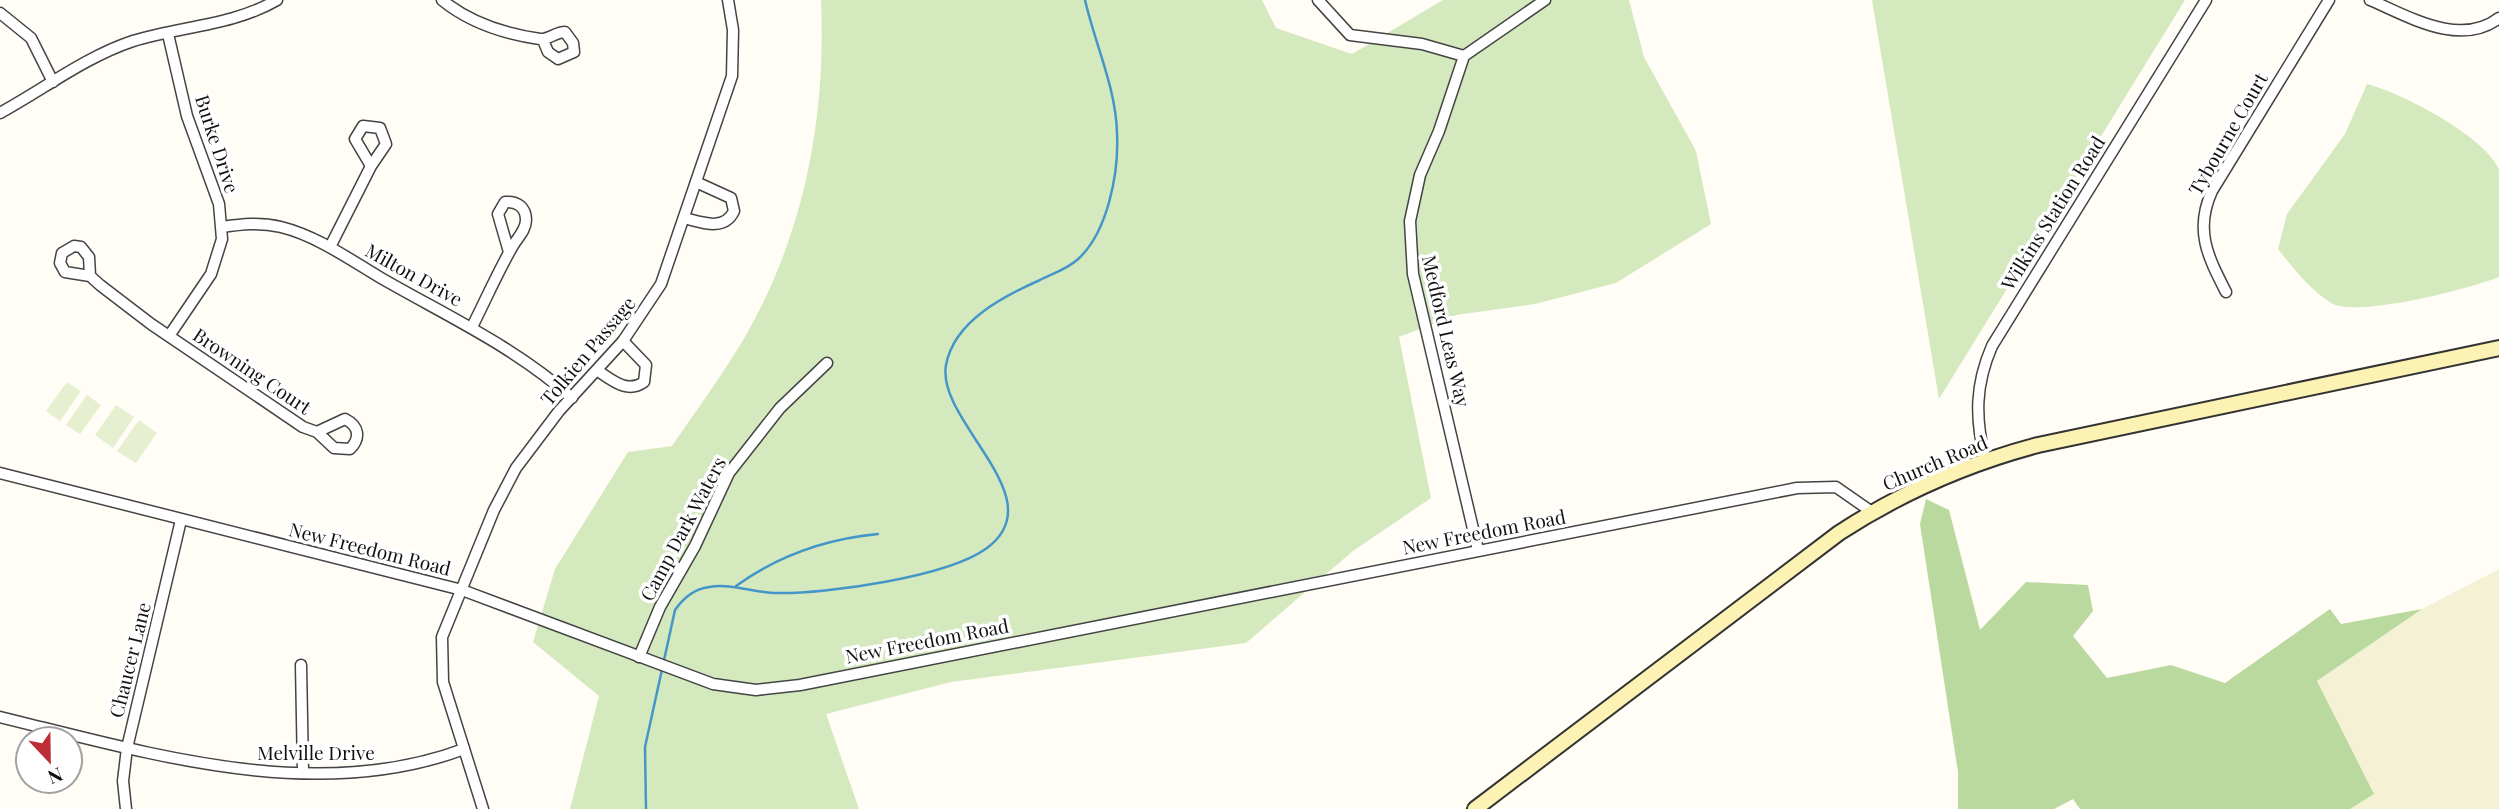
<svg xmlns="http://www.w3.org/2000/svg" width="2499" height="809" viewBox="0 0 2499 809" font-family="'Playfair Display',serif">
  <style>
    .farmland { fill: #f4f1d5 }
    .green { fill: #d5e9bf }
    .forest { fill: #bad99f }
    .pitch { fill: #e6f0d0 }
    .lines { fill: none; stroke-linecap: round; stroke-linejoin: round }
    .stream { stroke: #4596c8; stroke-width: 2.5 }
    .minor-casing { stroke: #444; stroke-width: 13 }
    .secondary-casing { stroke: #333; stroke-width: 18 }
    .minor { stroke: #fff; stroke-width: 10 }
    .secondary { stroke: #fbf2b3; stroke-width: 14 }
    .labels { text-anchor: middle; stroke-width: 7; stroke-linejoin: round; paint-order: stroke }
    .street-label { font-size: 19px; fill: #111; stroke: #fff }
  </style>
  <rect width="100%" height="100%" fill="#fffdf5"/>
  <path class="farmland" d="M2499,569V809H2350L2374,794L2317,681L2422,609Z"/>
  <g class="green">
    <path d="M821,0H1262L1276,28L1352,54L1443,0H1629L1644,57L1696,151L1711,224L1616,283L1535,304L1456,315L1399,337L1431,498L1353,551L1246,643L951,682L826,714L859,809H570L599,696L533,642L555,569L628,452L672,446C697,409 724,373 746,335C805,232 826,117 821,0Z"/>
    <path d="M1872,0H2185L1939,399Z"/>
    <path d="M2367,84C2400,92 2487,137 2499,170C2499,183 2499,258 2499,277C2469,289 2357,318 2331,303C2310,290 2293,268 2278,249L2287,214L2345,134Z"/>
  </g>
  <path class="forest" d="M1926,499L1949,510L1980,630L2026,582L2088,585L2093,611L2073,636L2107,678L2171,665L2225,683L2330,609L2341,624L2422,609L2317,681L2374,794L2350,809H2080L2073,799L2054,809H1958V772L1920,524Z"/>
  <g class="pitch">
    <path d="M67,382L81,391L60,421L46,411Z"/>
    <path d="M87,395L101,405L80,434L66,425Z"/>
    <path d="M116,405L134,417L113,448L95,435Z"/>
    <path d="M139,420L157,433L136,463L117,451Z"/>
  </g>
  <g class="lines">
    <g class="stream">
      <path d="M736,586C779,555 825,539 878,534"/>
      <path d="M646,809L645,747L675,610C684,597 694,589 709,587C732,583 754,593 777,593C826,594 948,577 987,548C1055,498 936,422 946,365C954,321 1004,296 1040,280C1052,274 1067,269 1077,260C1108,233 1119,172 1117,133C1116,88 1095,44 1085,0"/>
    </g>
    <defs>
      <g id="minor">
        <path d="M442,0C469,22 505,34 540,39C548,40 556,32 565,32L573,43L574,52L558,59L548,52L543,40"/>
        <path d="M1318,0L1350,35L1422,44L1464,56"/>
        <path d="M2370,0C2408,16 2460,48 2499,18"/>
        <path d="M0,13L31,38L53,82"/>
        <path d="M168,34L187,116L219,204L222,239L211,274L169,336"/>
        <path d="M0,113C44,89 85,57 133,41C181,26 232,26 277,0"/>
        <path d="M684,218C701,222 724,232 734,211L731,198L696,182"/>
        <path d="M222,227C242,224 260,222 281,227C317,236 349,259 381,278C447,316 515,347 572,398"/>
        <path d="M330,247L371,166L355,139L363,126L380,128L386,144L371,166"/>
        <path d="M90,276L65,272L60,263L62,253L74,246L81,247L89,257L90,276L100,285L151,324L303,427L317,432L334,448L350,449C361,438 359,426 345,419L317,432"/>
        <path d="M2226,292C2208,257 2194,230 2212,191L2329,0"/>
        <path d="M472,327C485,301 497,274 511,249C516,239 526,231 526,220C526,207 517,201 505,202L498,214L509,252"/>
        <path d="M598,371C612,380 627,394 644,382L646,365L623,341"/>
        <path d="M1985,459C1975,418 1975,385 1992,346L2206,0"/>
        <path d="M0,473L462,590L713,684L756,690L800,685L1797,488L1836,487L1872,512"/>
        <path d="M1478,550L1413,274L1410,221L1420,175L1439,131L1464,56L1545,0"/>
        <path d="M639,657L660,607L695,546L729,473L780,408L827,363"/>
        <path d="M301,665L303,771"/>
        <path d="M0,717C148,753 315,805 464,749"/>
        <path d="M126,809L123,781L127,748L181,520"/>
        <path d="M483,809L443,682L442,637L494,510L516,468L559,411L623,341L661,284L732,76L733,30L728,0"/>
      </g>
      <path id="secondary" d="M1475,809L1839,533C1902,492 1966,464 2038,445L2499,348"/>
    </defs>
    <use href="#minor" class="minor-casing"/>
    <use href="#secondary" class="secondary-casing"/>
    <use href="#minor" class="minor"/>
    <use href="#secondary" class="secondary"/>
  </g>
  <g class="labels">
    <g class="street-label">
      <text transform="translate(2228 134) rotate(-60)" y="7">Tybourne Court</text>
      <text transform="translate(217 144) rotate(72)" y="7">Burke Drive</text>
      <text transform="translate(2053 213) rotate(-58)" y="7">Wilkins Station Road</text>
      <text transform="translate(414 275) rotate(29)" y="7">Milton Drive</text>
      <text transform="translate(1446 331) rotate(77)" y="7">Medford Leas Way</text>
      <text transform="translate(588 351) rotate(-50)" y="7">Tolkien Passage</text>
      <text transform="translate(252 371) rotate(34)" y="7">Browning Court</text>
      <text transform="translate(1935 463) rotate(-23)" y="7">Church Road</text>
      <text transform="translate(683 529) rotate(-62)" y="7">Camp Dark Waters</text>
      <text transform="translate(1484 532) rotate(-11)" y="7">New Freedom Road</text>
      <text transform="translate(370 549) rotate(14)" y="7">New Freedom Road</text>
      <text transform="translate(927 641) rotate(-11)" y="7">New Freedom Road</text>
      <text transform="translate(130 660) rotate(-76)" y="7">Chaucer Lane</text>
      <text x="316" y="760">Melville Drive</text>
    </g>
  </g>
  <g transform="translate(49 760) rotate(158)"><circle r="33" fill="#ffffff" stroke="#a0a0a0" stroke-width="2"/>
  <path d="M0-5L12 26L0 18L-12 26Z" fill="#bc2d36"/>
  <text y="-10" font-size="19" font-weight="bold" text-anchor="middle" fill="#111111">N</text>
  </g>
</svg>
